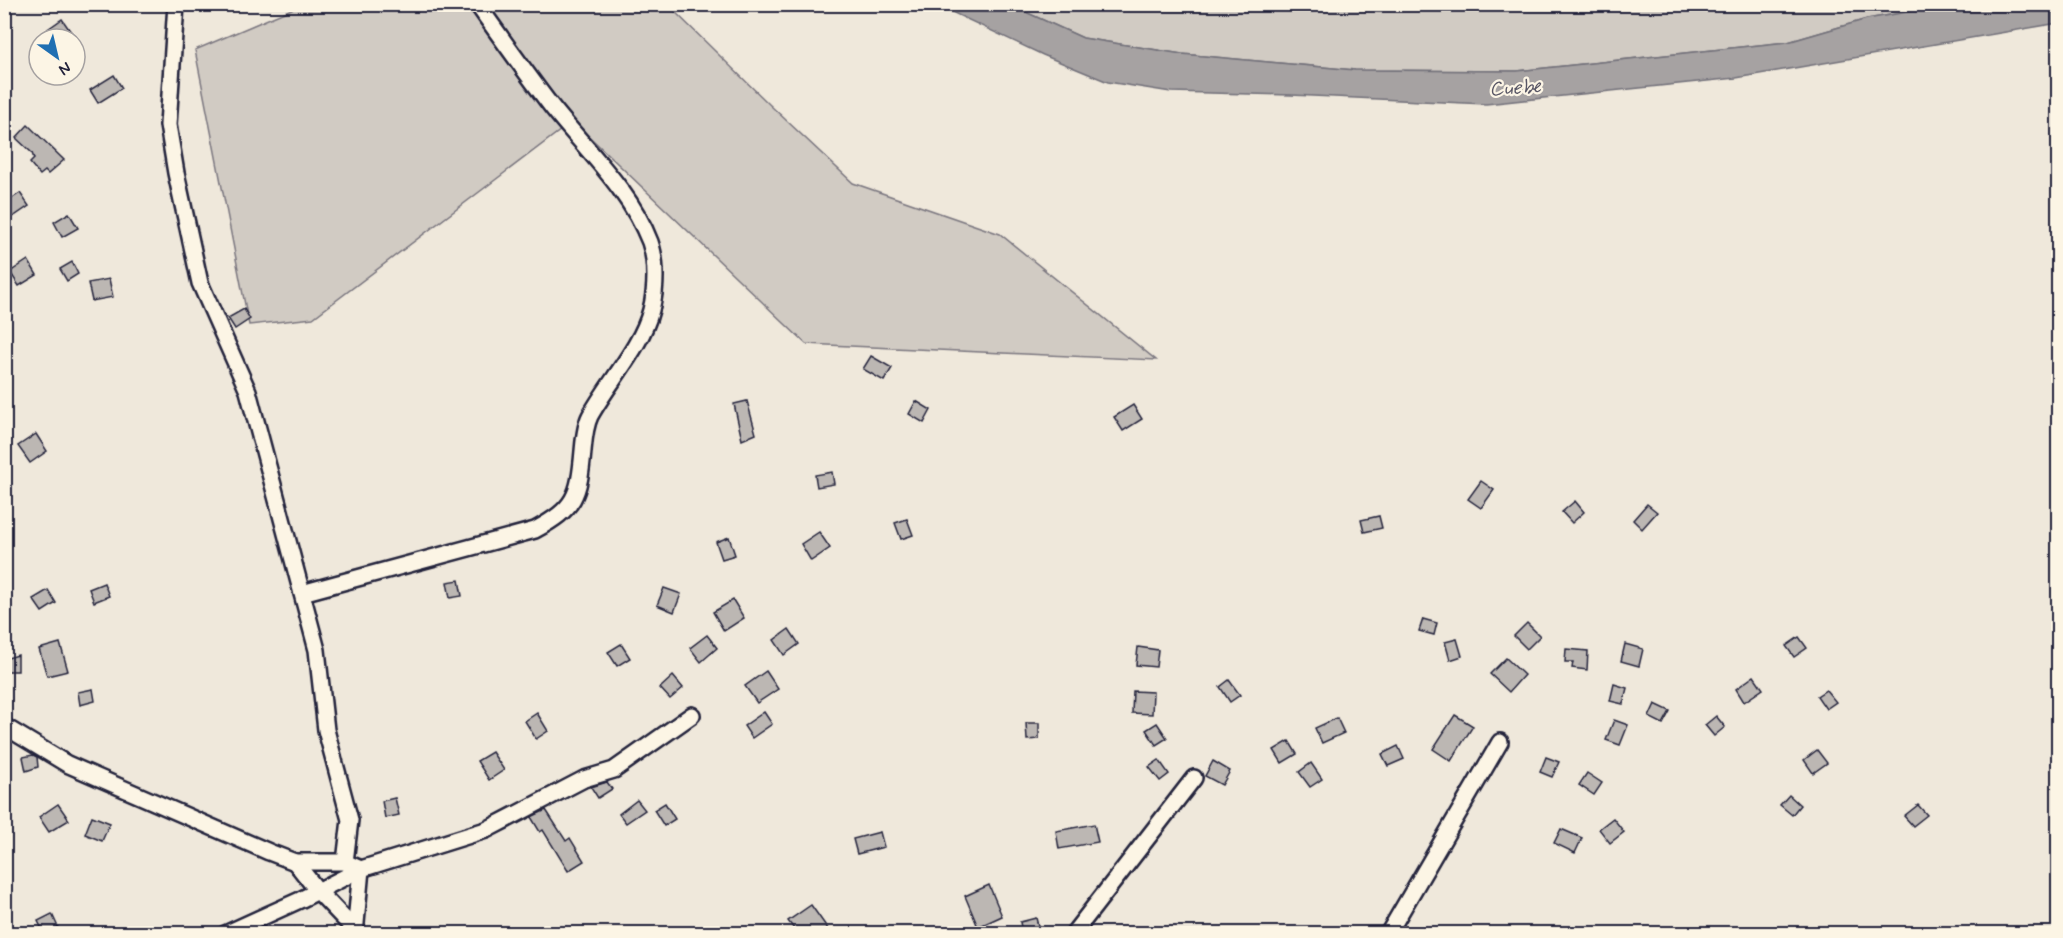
<svg xmlns="http://www.w3.org/2000/svg" width="2063" height="938" viewBox="0 0 2063 938" font-family="Mynerve,sans-serif">
  <style>
    .green { fill: #d1cbc3; stroke: #7a767f; stroke-width: 1.5 }
    .water { fill: #a6a2a2; stroke: #716f79; stroke-width: 1.5 }
    .building { fill: #bcb7b3; stroke: #22223b; stroke-width: 1.5 }
    .lines { fill: none; stroke-linecap: round; stroke-linejoin: round }
    .minor-casing { stroke: #22223b; stroke-width: 20 }
    .minor { stroke: #fcf5e5; stroke-width: 15 }
    .labels { text-anchor: middle; stroke-width: 4.5; stroke-linejoin: round; paint-order: stroke }
    .water-label { font-size: 20px; font-style: italic; fill: #575564; stroke: #fcf5e5 }
  </style>
  <rect width="100%" height="100%" fill="#efe8db"/>
  <filter id="ink" filterUnits="userSpaceOnUse"><feTurbulence type="fractalNoise" baseFrequency=".0167" numOctaves="2"/><feDisplacementMap in="SourceGraphic" scale="12" xChannelSelector="R" yChannelSelector="G"/><feConvolveMatrix kernelMatrix="1 2 1 2 8 2 1 2 1" color-interpolation-filters="sRGB"/></filter>
  <g filter="url(#ink)">
    <g class="green">
      <path d="M301,5H668L771,106L853,183L1000,234L1156,360L806,344L573,121L313,318L249,325L195,50Z"/>
      <path d="M1010,5H1947L1867,19L1788,42L1517,71L1355,70L1182,54L1083,38Z"/>
    </g>
    <path class="water" d="M937,5H1010L1083,38L1182,54L1355,70L1517,71L1788,42L1867,19L1947,5H2058V23L1736,78L1486,104L1291,95L1171,92L1108,82L1043,55Z"/>
    <g class="building">
      <path d="M62,19L71,32L60,39H55L48,29Z"/>
      <path d="M114,75L122,88L98,103L90,90Z"/>
      <path d="M28,125L64,160L48,174L45,171L40,175L30,163L34,159L32,153L16,138Z"/>
      <path d="M20,193L29,206L13,217L4,204Z"/>
      <path d="M69,213L78,228L62,237L54,222Z"/>
      <path d="M28,260L37,275L19,286L10,272Z"/>
      <path d="M72,262L78,274L67,281L60,269Z"/>
      <path d="M109,279L113,297L92,301L88,283Z"/>
      <path d="M244,309L250,319L235,329L228,318Z"/>
      <path d="M871,356L892,368L884,381L863,369Z"/>
      <path d="M747,401L756,434L742,440L734,404Z"/>
      <path d="M916,401L931,410L924,423L909,414Z"/>
      <path d="M1133,405L1142,419L1123,431L1114,417Z"/>
      <path d="M36,434L47,451L30,463L18,446Z"/>
      <path d="M832,472L834,484L817,487L815,475Z"/>
      <path d="M1481,481L1494,490L1481,508L1468,499Z"/>
      <path d="M1575,501L1584,512L1572,523L1562,512Z"/>
      <path d="M1647,504L1657,512L1642,529L1633,520Z"/>
      <path d="M1379,516L1382,528L1364,532L1361,520Z"/>
      <path d="M907,519L913,535L901,539L895,523Z"/>
      <path d="M819,532L830,548L811,561L801,544Z"/>
      <path d="M729,537L735,555L722,559L716,542Z"/>
      <path d="M459,580L462,596L450,598L447,582Z"/>
      <path d="M104,583L109,596L94,602L89,589Z"/>
      <path d="M664,588L681,594L674,612L657,605Z"/>
      <path d="M48,590L56,603L42,612L33,599Z"/>
      <path d="M733,600L744,618L724,631L713,612Z"/>
      <path d="M1423,619L1437,623L1434,635L1419,631Z"/>
      <path d="M1527,623L1540,636L1527,649L1514,636Z"/>
      <path d="M789,629L799,644L784,655L774,640Z"/>
      <path d="M707,635L717,648L701,662L690,648Z"/>
      <path d="M1799,637L1807,648L1794,657L1786,646Z"/>
      <path d="M1457,639L1462,656L1450,660L1445,642Z"/>
      <path d="M60,643L68,671L47,676L39,649Z"/>
      <path d="M621,644L630,658L617,666L608,652Z"/>
      <path d="M1625,644L1643,649L1639,666L1621,661Z"/>
      <path d="M1138,647L1158,650L1156,667L1136,665Z"/>
      <path d="M1566,649L1588,651L1587,670L1572,668L1573,662H1565Z"/>
      <path d="M18,655V671H4V659Z"/>
      <path d="M1506,658L1524,675L1509,692L1490,674Z"/>
      <path d="M766,671L778,689L757,703L745,686Z"/>
      <path d="M673,676L683,688L670,699L660,688Z"/>
      <path d="M1754,676L1763,689L1744,702L1736,689Z"/>
      <path d="M1229,680L1240,695L1230,702L1220,687Z"/>
      <path d="M1614,684L1627,688L1623,704L1610,701Z"/>
      <path d="M93,689L95,701L80,705L78,692Z"/>
      <path d="M1826,690L1836,702L1826,709L1817,696Z"/>
      <path d="M1133,691L1153,692L1152,714L1132,713Z"/>
      <path d="M1655,704L1670,711L1663,724L1649,717Z"/>
      <path d="M764,712L772,724L752,738L744,726Z"/>
      <path d="M537,713L548,731L536,739L525,721Z"/>
      <path d="M1455,715L1473,726L1451,761L1433,749Z"/>
      <path d="M1716,716L1725,727L1714,736L1705,725Z"/>
      <path d="M1337,718L1344,733L1322,743L1315,728Z"/>
      <path d="M1614,720L1628,725L1620,745L1606,740Z"/>
      <path d="M1026,723H1039V739L1027,740Z"/>
      <path d="M1157,723L1167,738L1156,745L1146,730Z"/>
      <path d="M1289,741L1297,754L1282,763L1274,750Z"/>
      <path d="M1398,746L1404,759L1388,766L1382,754Z"/>
      <path d="M1817,750L1827,763L1813,773L1804,760Z"/>
      <path d="M492,752L504,770L489,780L477,761Z"/>
      <path d="M33,755L37,757L38,767L26,771L23,757Z"/>
      <path d="M1546,757L1559,762L1552,777L1540,772Z"/>
      <path d="M1159,760L1169,774L1160,781L1149,767Z"/>
      <path d="M1213,761L1230,771L1222,785L1205,776Z"/>
      <path d="M1311,763L1322,779L1310,787L1299,772Z"/>
      <path d="M1587,773L1602,783L1594,795L1579,785Z"/>
      <path d="M607,782L612,789L598,798L591,787Z"/>
      <path d="M1789,795L1800,805L1792,815L1780,805Z"/>
      <path d="M395,798L399,815L385,818L382,801Z"/>
      <path d="M637,800L645,810L626,823L619,814Z"/>
      <path d="M665,803L675,819L664,826L654,810Z"/>
      <path d="M58,804L69,820L49,832L39,817Z"/>
      <path d="M1918,805L1927,815L1913,826L1904,816Z"/>
      <path d="M546,810L566,841L570,838L584,861L568,871L543,830L540,832L531,817Z"/>
      <path d="M92,816L110,823L102,841L85,834Z"/>
      <path d="M1613,818L1624,832L1610,843L1599,829Z"/>
      <path d="M1094,824L1098,842L1059,849L1056,831Z"/>
      <path d="M1561,829L1582,838L1575,853L1554,843Z"/>
      <path d="M880,832L884,847L857,854L853,839Z"/>
      <path d="M989,885L1002,916L978,927L965,896Z"/>
      <path d="M811,905L828,929L821,933H797L788,921Z"/>
      <path d="M52,914L58,927L44,933L38,921Z"/>
      <path d="M1036,918L1040,933H1022L1020,922Z"/>
    </g>
    <g class="lines">
      <defs>
        <g id="minor">
          <path d="M176,4L168,125L176,173L200,283L248,391L317,650L326,730L350,820L345,862"/>
          <path d="M302,593L535,530C575,508 579,497 583,451C584,440 585,426 590,416C608,383 642,346 651,310C656,290 657,262 650,242C630,190 586,150 552,107C526,73 502,39 477,4"/>
          <path d="M4,726L67,764L269,852L295,862H345L361,869L355,934"/>
          <path d="M295,862L317,890L355,930"/>
          <path d="M225,934L300,900L361,869L486,830L584,779L614,770L692,715"/>
          <path d="M1073,934L1194,778"/>
          <path d="M1388,934L1500,742"/>
        </g>
      </defs>
      <use href="#minor" class="minor-casing"/>
      <use href="#minor" class="minor"/>
    </g>
  </g>
  <g class="labels">
    <g class="water-label">
      <text transform="translate(1515 87) rotate(-3)" y="7">Cuebe</text>
    </g>
  </g>
  <rect width="2063" height="938" fill="none" stroke="#fcf5e5" stroke-width="24"/>
  <rect x="12" y="12" width="2039" height="914" fill="none" stroke="#22223b" stroke-width="2" filter="url(#ink)"/>
  <g transform="translate(57 57) rotate(146)"><circle r="28" fill="#fcf5e5" stroke="#a5a1a1" stroke-width="1.5"/>
  <path d="M0-4.5L10 22L0 15L-10 22Z" fill="#1f6fb2"/>
  <text y="-9" font-size="16" font-weight="bold" text-anchor="middle" fill="#22223b">N</text>
  </g>
</svg>
